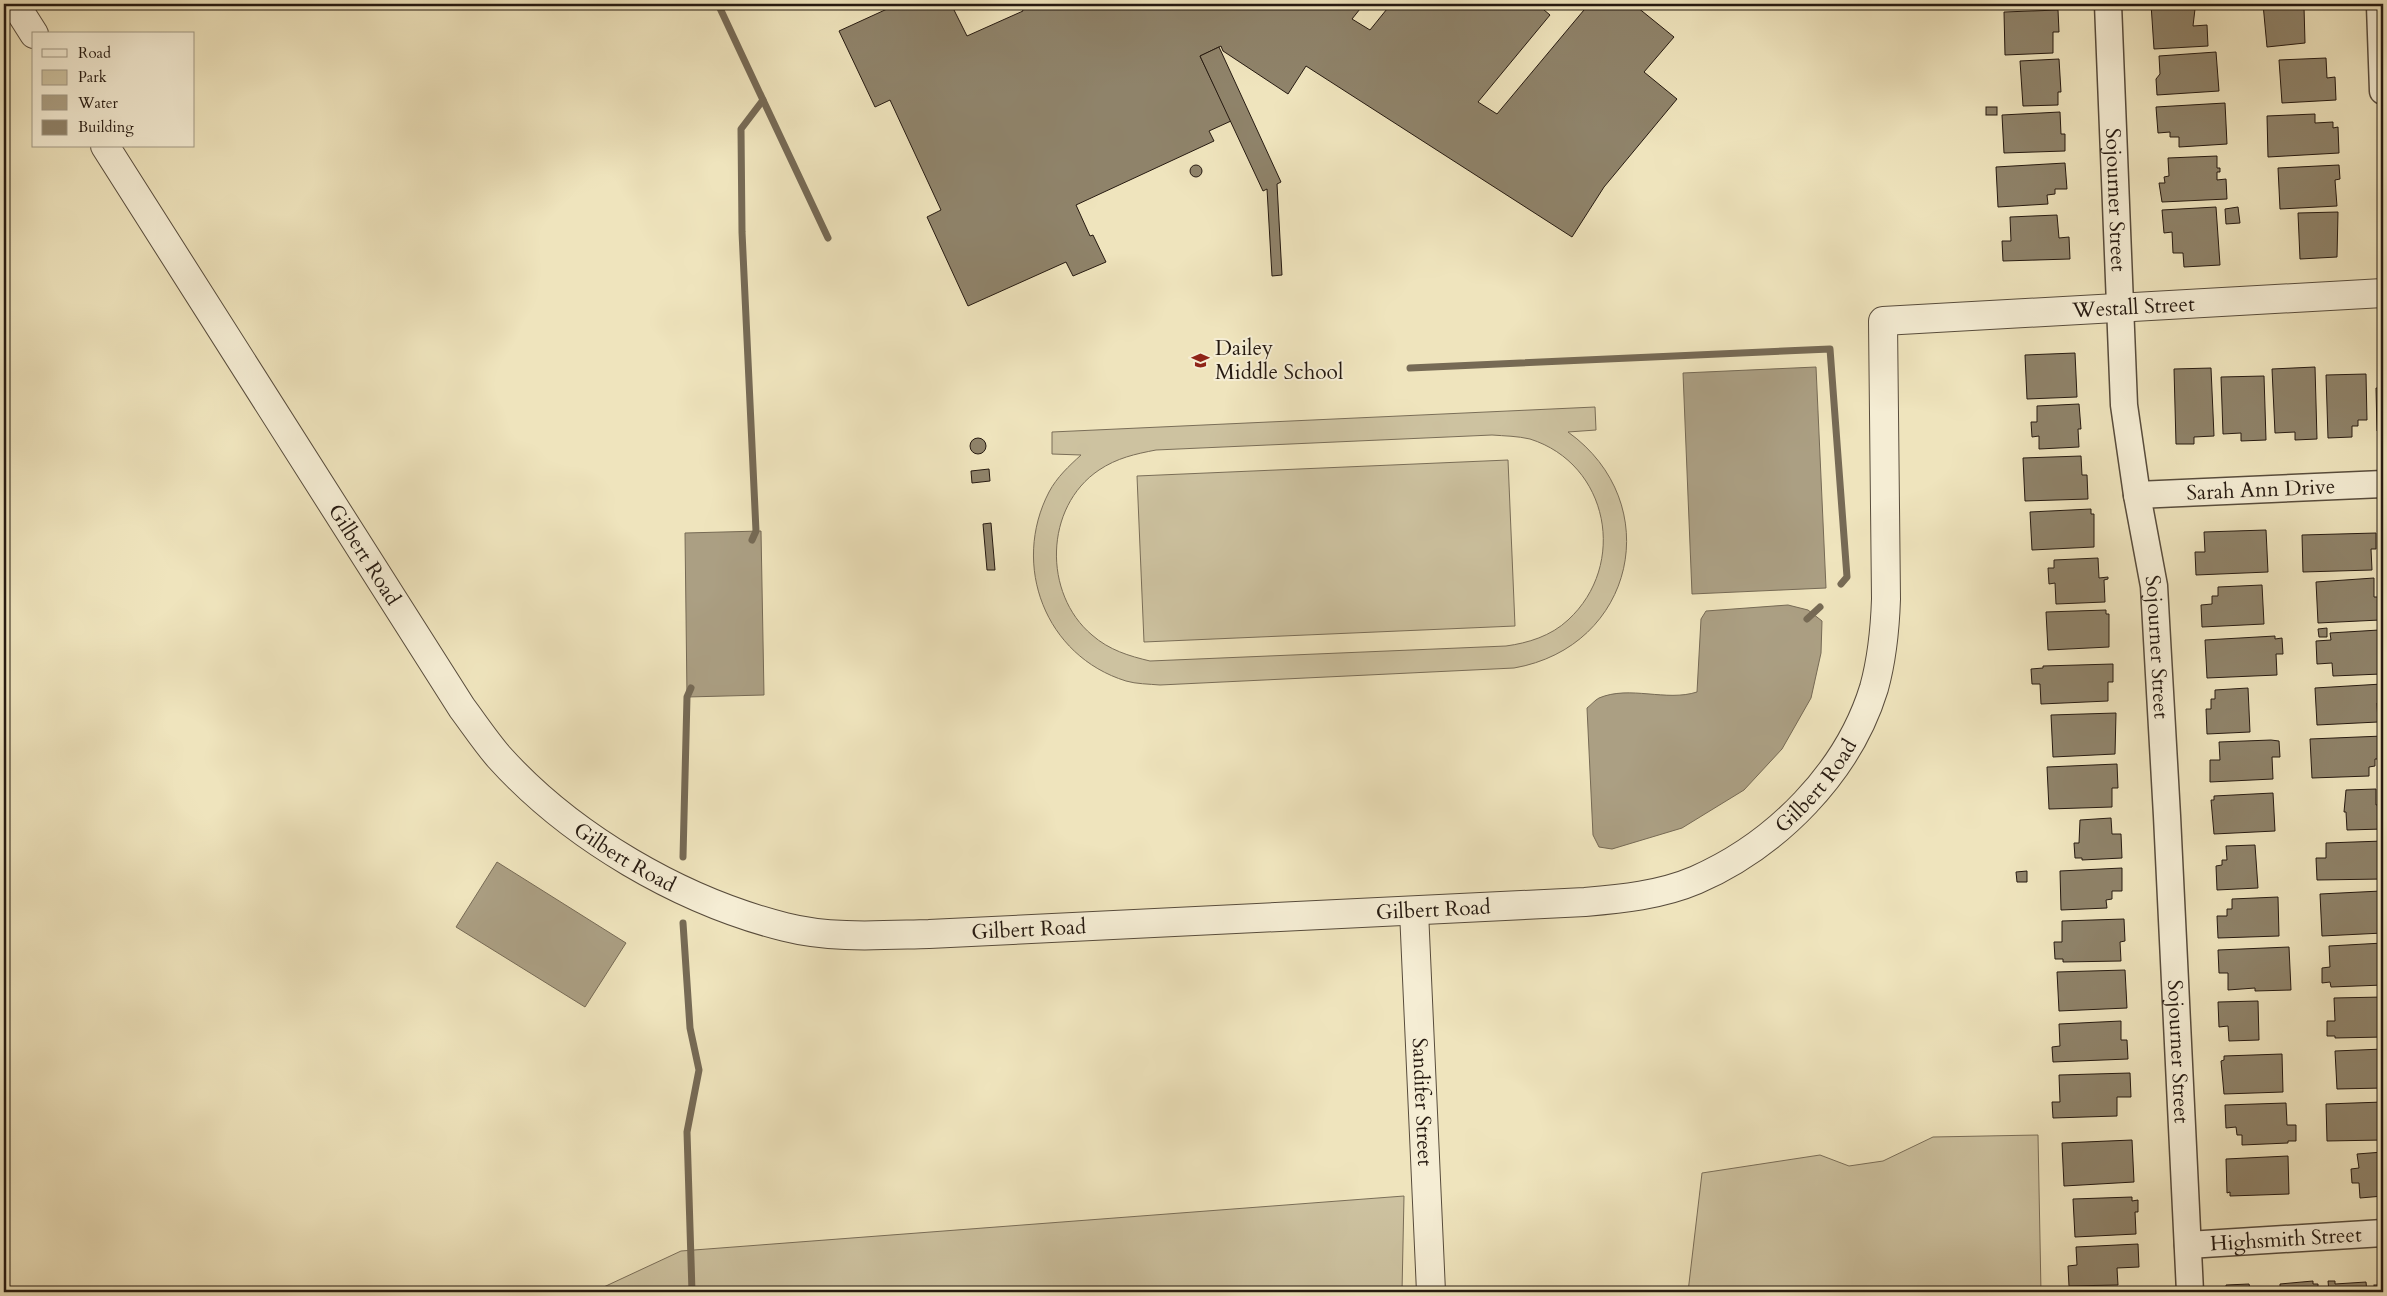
<svg xmlns="http://www.w3.org/2000/svg" width="2387" height="1296" viewBox="0 0 2387 1296" font-family="Cardo,serif">
  <style>
    .green { fill: #cdc2a0; stroke: #7a6e58; fill-rule: evenodd }
    .water { fill: #ab9f83; stroke: #766a55 }
    .lines { fill: none; stroke-linecap: round; stroke-linejoin: round }
    .stream { stroke: #766a55; stroke-width: 7 }
    .building { fill: #8f836a; stroke: #261a11 }
    .minor-casing { stroke: #584c3c; stroke-width: 29 }
    .tertiary-casing { stroke: #584c3c; stroke-width: 30 }
    .minor { stroke: #f5edd4; stroke-width: 26 }
    .tertiary { stroke: #f5edd4; stroke-width: 28 }
    .labels { text-anchor: middle; stroke-width: 4; stroke-linejoin: round; paint-order: stroke }
    .street-label { font-size: 21px; fill: #261a11; stroke: #f5edd4 }
    .poi-label { font-size: 21px; fill: #261a11; stroke: #f5edd4; text-anchor: start }
  </style>
  <rect width="100%" height="100%" fill="#efe4bd"/>
  <filter id="stains"><feTurbulence type="fractalNoise" baseFrequency=".004" numOctaves="4"/><feColorMatrix values="0 0 0 0 .2 0 0 0 0 .09 0 0 0 0 .02 0 0 0 .5 -.17"/></filter>
  <radialGradient id="worn" r=".72"><stop offset=".6" stop-color="#630" stop-opacity="0"/><stop offset="1" stop-color="#630" stop-opacity=".3"/></radialGradient>
  <g class="green">
    <path d="M1595,407L1596,430L1568,432C1667,503 1635,647 1514,668L1160,685C1149,684 1136,684 1126,681C1045,656 1011,565 1049,492C1057,477 1069,466 1081,455L1052,454V432ZM1492,435C1505,436 1517,436 1530,439C1609,464 1628,565 1568,620C1551,636 1528,643 1506,646L1150,661C1129,656 1109,650 1092,635C1043,594 1044,507 1099,470C1117,458 1135,454 1156,450Z"/>
    <path d="M1508,460L1515,626L1144,642L1137,476Z"/>
    <path d="M2038,1135L2041,1292H1688L1702,1173L1820,1155L1849,1166L1883,1161L1933,1137Z"/>
    <path d="M1404,1196L1402,1292H593L681,1251Z"/>
  </g>
  <g class="water">
    <path d="M1816,367L1826,588L1692,594L1683,373Z"/>
    <path d="M761,531L764,695L687,697L685,533Z"/>
    <path d="M1788,605L1808,610L1822,621L1821,653L1811,698L1782,749L1744,790L1682,828L1612,849L1599,847L1593,835L1587,708C1591,705 1595,700 1599,698C1630,685 1666,702 1697,692L1701,619L1706,611Z"/>
    <path d="M497,862L626,943L585,1007L456,927Z"/>
  </g>
  <g class="lines">
    <g class="stream">
      <path d="M718,4L763,100L741,129L742,232L756,531L752,540"/>
      <path d="M763,100L828,238"/>
      <path d="M1410,368L1830,349L1847,577L1841,584"/>
      <path d="M1807,619L1820,607"/>
      <path d="M683,857L687,697L691,688"/>
      <path d="M683,923L690,1028L699,1070L687,1132L692,1292"/>
    </g>
  </g>
  <g class="building">
    <path d="M898,4H951L967,36L1023,11L1020,4H1364L1352,19L1370,30L1391,4H1537L1550,15L1478,102L1497,114L1589,4H1639L1637,7L1674,37L1644,72L1677,99L1604,187L1572,237L1306,66L1288,94L1223,51L1221,46L1200,56L1231,121L1209,131L1214,141L1076,205L1090,236L1093,235L1106,262L1073,276L1066,262L968,306L927,217L941,210L890,100L875,107L839,31Z"/>
    <path d="M2151,4H2192L2195,9L2193,26L2207,25L2208,46L2154,49Z"/>
    <path d="M2263,4H2299L2300,7H2304L2305,43L2267,47Z"/>
    <path d="M2058,10L2059,32H2053V53L2005,55L2004,12Z"/>
    <path d="M1219,47L1281,182L1277,184L1282,275L1272,276L1267,189L1263,191L1200,56Z"/>
    <path d="M2216,52L2219,91L2157,95L2156,79L2160,74L2159,56Z"/>
    <path d="M2326,58L2327,78L2335,77L2336,100L2282,103L2279,60Z"/>
    <path d="M2059,59L2061,92H2058V105L2023,106L2020,61Z"/>
    <path d="M2225,103L2227,144L2179,147V137H2170V132L2158,133L2156,107Z"/>
    <rect x="1986" y="107" width="11" height="8"/>
    <path d="M2060,112L2061,134H2065V151L2004,153L2002,115Z"/>
    <path d="M2315,114V123L2333,122V128L2338,127L2339,153L2268,157L2267,116Z"/>
    <path d="M2217,156V168H2220V172H2217V180L2226,179L2227,199L2162,202L2159,183H2165L2164,177L2169,176L2168,158Z"/>
    <path d="M2065,163L2067,189H2055V194L2047,195L2048,204L1998,207L1996,167Z"/>
    <circle cx="1196" cy="171" r="6"/>
    <path d="M2339,165L2340,179L2335,180L2337,206L2280,209L2278,168Z"/>
    <path d="M2216,207L2220,265L2184,267L2183,253H2173L2172,232L2164,233L2162,210Z"/>
    <path d="M2238,207L2240,223L2226,224L2225,209Z"/>
    <path d="M2338,212L2337,257L2300,259L2298,213Z"/>
    <path d="M2057,215L2059,238L2069,237L2070,259L2003,261L2002,241H2011L2010,217Z"/>
    <path d="M2075,353L2077,397L2027,399L2025,355Z"/>
    <path d="M2315,367L2317,439L2295,440V432L2275,433L2272,369Z"/>
    <path d="M2211,368L2214,436L2194,437V444H2176L2174,369Z"/>
    <path d="M2366,374L2367,420H2358V426H2352V437L2328,438L2326,375Z"/>
    <path d="M2264,376L2266,440L2241,441V433L2223,434L2221,377Z"/>
    <path d="M2376,388H2383V431H2377Z"/>
    <path d="M2079,404L2081,429H2078L2079,447L2039,449V436L2032,437L2031,422H2037V406Z"/>
    <circle cx="978" cy="446" r="8"/>
    <path d="M2081,456L2082,475H2087L2088,499L2025,501L2023,458Z"/>
    <path d="M989,469L990,481L972,483L971,471Z"/>
    <path d="M2091,509V514H2094V547L2032,550L2030,512Z"/>
    <path d="M991,523L995,570H987L983,524Z"/>
    <path d="M2266,530L2268,572L2196,575L2195,552H2205L2204,532Z"/>
    <path d="M2376,533V549H2371L2372,570L2303,572L2302,535Z"/>
    <path d="M2098,558L2099,578L2108,577V579L2104,580L2105,602L2056,604L2055,583L2049,584L2048,568H2054V560Z"/>
    <path d="M2374,578V597H2379L2380,620L2318,623L2316,582Z"/>
    <path d="M2262,585L2264,624L2202,627L2201,605L2212,604V596H2218V587Z"/>
    <path d="M2106,610V614H2109V647L2048,650L2046,612Z"/>
    <path d="M2327,628V637H2319L2318,629Z"/>
    <path d="M2379,630L2381,674L2333,676L2332,663L2317,664L2316,641L2331,640L2330,633Z"/>
    <path d="M2275,636V639L2282,638L2283,654H2276L2277,675L2207,678L2205,640Z"/>
    <path d="M2113,664V682H2108V701L2041,704L2040,684H2032L2031,669L2043,668V666Z"/>
    <path d="M2382,684L2383,703H2377L2378,722L2317,725L2315,688Z"/>
    <path d="M2248,688L2250,732L2207,734L2206,709H2211V699H2215V690Z"/>
    <path d="M2116,713L2115,754L2053,757L2051,715Z"/>
    <path d="M2383,736V759H2375V766L2369,767V776L2312,778L2310,739Z"/>
    <path d="M2271,740L2279,741L2280,757H2272L2273,779L2210,782V760H2220L2219,742Z"/>
    <path d="M2117,764L2118,788H2112V807L2049,809L2047,767Z"/>
    <path d="M2376,789V805L2383,804V829L2347,830L2346,812H2344L2346,790Z"/>
    <path d="M2273,793L2275,831L2214,834L2211,800H2214V796Z"/>
    <path d="M2111,818L2112,834H2121L2122,858L2082,860V858H2075L2074,843H2079L2080,820Z"/>
    <path d="M2383,841V879L2317,880L2316,858H2326V843Z"/>
    <path d="M2255,845L2258,888L2217,890L2216,866L2222,865V860H2227L2226,846Z"/>
    <path d="M2122,868V891H2112V899L2106,900L2107,908L2061,910L2060,871Z"/>
    <path d="M2027,871V882H2017L2016,872Z"/>
    <path d="M2381,891L2383,933L2322,936L2320,894Z"/>
    <path d="M2278,897L2279,936L2218,938L2217,916H2227V909H2232V899Z"/>
    <path d="M2124,919L2125,941L2120,942L2121,961L2063,962V959H2055L2054,942H2062V921Z"/>
    <path d="M2383,943V985L2331,987L2330,982L2322,983V968L2330,967L2329,946Z"/>
    <path d="M2289,947L2291,990L2255,991V988L2228,990V973H2219L2218,950Z"/>
    <path d="M2125,970L2127,1008L2059,1011L2057,972Z"/>
    <path d="M2383,997V1037L2335,1038V1036H2327V1021H2335L2334,998Z"/>
    <path d="M2258,1001L2259,1040L2229,1041L2228,1026L2219,1027L2218,1002Z"/>
    <path d="M2121,1021V1040H2127L2128,1059L2053,1062L2052,1047L2060,1046L2059,1024Z"/>
    <path d="M2383,1049V1088L2337,1089L2335,1051Z"/>
    <path d="M2282,1054L2283,1092L2224,1094L2221,1061L2224,1060V1056Z"/>
    <path d="M2130,1073L2131,1097H2117V1116L2053,1118L2052,1102H2060L2059,1075Z"/>
    <path d="M2383,1102V1140L2327,1141L2326,1104Z"/>
    <path d="M2286,1103L2287,1125H2296V1141H2288V1143L2242,1145V1135H2237L2236,1127L2226,1128L2225,1105Z"/>
    <path d="M2132,1140L2134,1182L2064,1186L2062,1143Z"/>
    <path d="M2383,1152V1196L2360,1198L2359,1183H2352L2351,1169L2359,1168L2357,1154Z"/>
    <path d="M2288,1156L2289,1194L2230,1196V1192L2227,1193L2226,1159Z"/>
    <path d="M2132,1197V1201L2138,1200V1212H2135L2136,1234L2075,1237L2073,1199Z"/>
    <path d="M2138,1244L2139,1267L2117,1268L2118,1285L2069,1286L2068,1266L2077,1265L2076,1247Z"/>
    <path d="M2313,1281V1284H2318V1292H2280V1284Z"/>
    <path d="M2328,1281H2335V1284L2366,1282L2367,1292H2329Z"/>
    <path d="M2249,1284L2250,1288L2268,1287V1292H2226V1285Z"/>
    <rect x="2374" y="1285" width="9" height="7"/>
  </g>
  <g class="lines">
    <defs>
      <g id="minor">
        <path id="s1" d="M2108,4L2124,405L2137,495L2154,586L2167,816L2190,1292"/>
        <path d="M2380,6L2383,91"/>
        <path id="s2" d="M2137,495L2383,484"/>
        <path id="s3" d="M2188,1245L2383,1233"/>
      </g>
      <g id="tertiary">
        <path d="M15,4L34,34"/>
        <path id="s4" d="M105,146L462,708C474,724 486,742 499,757C571,837 681,901 785,927C832,939 882,935 929,934L1585,902C1621,899 1661,895 1696,880C1776,845 1848,773 1874,688C1882,659 1885,629 1886,599L1883,321L2383,293"/>
        <path id="s5" d="M1414,911L1431,1292"/>
      </g>
    </defs>
    <use href="#minor" class="minor-casing"/>
    <use href="#tertiary" class="tertiary-casing"/>
    <use href="#minor" class="minor"/>
    <use href="#tertiary" class="tertiary"/>
  </g>
  <defs>
    <symbol id="school-bare" viewBox="-9 -9 18 18"><path d="M0-5L7-2L0 1L-7-2ZM-4 1L0 2.5L4 1V4Q0 6-4 4Z" fill="#8f2418" stroke="#f5edd4" stroke-width="2.5" paint-order="stroke"/></symbol>
  </defs>
  <g fill-rule="evenodd">
    <use href="#school-bare" x="1188" y="348" width="25" height="25"/>
  </g>
  <g class="labels">
    <g class="street-label">
      <text dy="7" stroke="none"><textPath href="#s1" startOffset="196">Sojourner Street</textPath></text>
      <text dy="7" stroke="none"><textPath href="#s4" startOffset="2868">Westall Street</textPath></text>
      <text dy="7" stroke="none"><textPath href="#s2" startOffset="124">Sarah Ann Drive</textPath></text>
      <text dy="7" stroke="none"><textPath href="#s4" startOffset="484">Gilbert Road</textPath></text>
      <text dy="7" stroke="none"><textPath href="#s1" startOffset="646">Sojourner Street</textPath></text>
      <text dy="7" stroke="none"><textPath href="#s4" startOffset="2134">Gilbert Road</textPath></text>
      <text dy="7" stroke="none"><textPath href="#s4" startOffset="889">Gilbert Road</textPath></text>
      <text dy="7" stroke="none"><textPath href="#s4" startOffset="1714">Gilbert Road</textPath></text>
      <text dy="7" stroke="none"><textPath href="#s4" startOffset="1309">Gilbert Road</textPath></text>
      <text dy="7" stroke="none"><textPath href="#s1" startOffset="1051">Sojourner Street</textPath></text>
      <text dy="7" stroke="none"><textPath href="#s5" startOffset="191">Sandifer Street</textPath></text>
      <text dy="7" stroke="none"><textPath href="#s3" startOffset="98">Highsmith Street</textPath></text>
    </g>
    <g class="poi-label">
      <text x="1215" y="355">Dailey<tspan x="1215" dy="24">Middle School</tspan></text>
    </g>
  </g>
  <rect width="2387" height="1296" fill="none" stroke="#efe4bd" stroke-width="20"/>
  <rect x="5" y="5" width="2377" height="1286" fill="none" stroke="#261a11" stroke-width="2.5"/>
  <rect x="10" y="10" width="2367" height="1276" fill="none" stroke="#261a11"/>
  <rect x="32" y="32" width="162" height="115" fill="#f5edd4" stroke="#a29986"/>
  <rect x="42" y="49" width="25" height="8" fill="#f5edd4" stroke="#a29986"/>
  <text x="78" y="58" font-size="15" fill="#261a11">Road</text>
  <rect x="42" y="70" width="25" height="15" fill="#cdc2a0" stroke="#a29986"/>
  <text x="78" y="82" font-size="15" fill="#261a11">Park</text>
  <rect x="42" y="95" width="25" height="15" fill="#ab9f83" stroke="#a29986"/>
  <text x="78" y="108" font-size="15" fill="#261a11">Water</text>
  <rect x="42" y="120" width="25" height="15" fill="#8f836a" stroke="#a29986"/>
  <text x="78" y="132" font-size="15" fill="#261a11">Building</text>
  <rect width="100%" height="100%" filter="url(#stains)"/>
  <rect width="100%" height="100%" fill="url(#worn)"/>
</svg>
